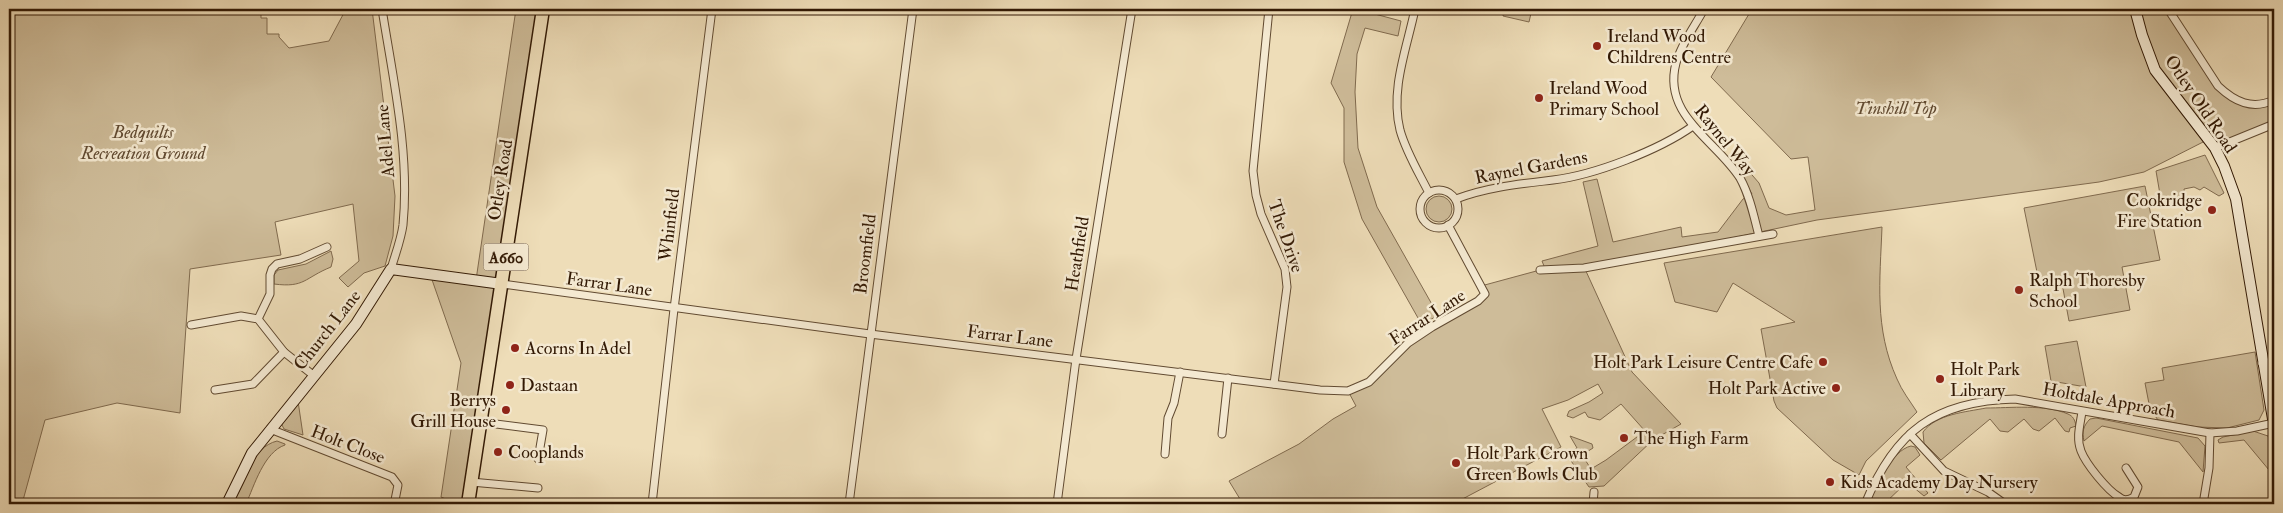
<svg xmlns="http://www.w3.org/2000/svg" width="2283" height="513" viewBox="0 0 2283 513" font-family="'IM FELL Double Pica',serif">
  <style>
    .green { fill: #cebc99; stroke: #806a4e }
    .lines { fill: none; stroke-linecap: round; stroke-linejoin: round }
    .street-casing { stroke: #614a31; stroke-width: 9 }
    .secondary-casing { stroke: #321904; stroke-width: 12 }
    .highway-casing { stroke: #321904; stroke-width: 15 }
    .street { stroke: #f4e9d1; stroke-width: 7 }
    .secondary { stroke: #f4e9d1; stroke-width: 10 }
    .highway { stroke: #eeddb8; stroke-width: 12 }
    .poi-dot { fill: #8f2418; stroke: #f4e9d1; stroke-width: 2 }
    .labels { text-anchor: middle; stroke-width: 5; stroke-linejoin: round; paint-order: stroke }
    .shield { fill: #f4e9d1; stroke: #6c5742; stroke-width: 1 }
    .shield-label { font-size: 16px; font-weight: bold; fill: #321904 }
    .poi-label { font-size: 18px; fill: #321904; stroke: #f4e9d1; text-anchor: start }
    .street-label { font-size: 18px; fill: #321904; stroke: #f4e9d1 }
    .park-label { font-size: 18px; font-style: italic; fill: #614a31; stroke: #f4e9d1 }
  </style>
  <rect width="100%" height="100%" fill="#eeddb8"/>
  <filter id="stains"><feTurbulence type="fractalNoise" baseFrequency=".004" numOctaves="4"/><feColorMatrix values="0 0 0 0 .2 0 0 0 0 .09 0 0 0 0 .02 0 0 0 .5 -.17"/></filter>
  <radialGradient id="worn" r=".72"><stop offset=".6" stop-color="#630" stop-opacity="0"/><stop offset="1" stop-color="#630" stop-opacity=".3"/></radialGradient>
  <g class="green">
    <path d="M9,9H241L242,13H261V18H267V34H279V37L289,48L329,41L346,9H372L395,196L393,236L385,266L364,273L348,287L339,278L359,261L353,204L275,222L281,255L190,269L180,413L117,403L45,420L22,504H9Z"/>
    <path d="M516,9H543L468,504H458L441,497L461,363L430,274L476,280Z"/>
    <path d="M1353,9H1372L1371,13L1401,21L1398,36L1365,28L1357,54L1355,92L1358,148L1377,207L1438,315L1422,325L1362,219L1344,162V108L1331,83Z"/>
    <path d="M1504,9H1532L1529,22L1503,16Z"/>
    <path d="M1752,9H2168L2218,86L2247,104L2274,100V124L2215,148L2209,139L2144,172L2099,182L1817,220L1585,269L1632,372L1681,424L1653,440L1604,486L1589,487L1567,455L1577,448L1570,436L1592,444L1593,448L1582,455L1591,469L1606,460L1645,431L1621,404L1600,420L1588,417L1585,412L1573,418L1567,416L1569,411L1589,402L1603,393L1598,384L1568,400L1542,409L1561,447L1453,504H1243L1229,481L1299,444L1333,419L1356,406L1348,391L1369,382L1408,343L1484,294L1481,286L1540,270L1544,266L1542,261L1598,246L1583,182L1597,179L1613,242L1681,227L1682,237L1718,232L1743,199L1752,194L1739,172L1746,168L1759,183L1769,208L1786,215L1815,210L1808,157L1791,159L1711,77Z"/>
    <path d="M2205,155L2224,193L2219,196L2204,187L2200,190L2194,187L2184,189L2185,202L2162,206L2156,171Z"/>
    <path d="M2145,186L2160,260L2122,267L2130,310L2069,321L2061,278L2039,282L2024,208Z"/>
    <circle cx="1439" cy="209" r="13"/>
    <path d="M1882,227C1880,281 1874,328 1897,379C1902,391 1910,401 1917,412L1866,461L1859,475L1833,460L1777,408L1774,401L1761,329L1795,322L1733,283L1717,312L1675,302L1664,263Z"/>
    <path d="M331,251L333,259L331,267C304,278 305,288 274,284V275L278,270L306,264Z"/>
    <path d="M2077,341L2086,387L2051,381L2045,346Z"/>
    <path d="M2255,352L2264,410L2259,420L2227,428L2197,427L2158,420L2150,409L2145,383L2164,380L2162,368Z"/>
    <path d="M298,401L303,435L284,429L281,423Z"/>
    <path d="M1986,408C2010,408 2045,404 2068,414C2073,416 2075,420 2076,426L2070,428L2069,432L2065,431L2055,418L2039,431L2033,429L2024,419L2008,432L2000,431L1990,419L1941,460L1924,443L1923,432C1936,414 1966,412 1986,408Z"/>
    <path d="M2096,418L2198,438L2205,446L2203,472L2179,442L2102,426L2084,441C2082,432 2083,426 2090,419Z"/>
    <path d="M2253,431L2268,436C2276,449 2274,461 2274,476L2244,440L2219,443L2218,440L2223,437Z"/>
    <path d="M277,441L285,444V445C264,452 254,486 246,504H233C241,483 252,447 277,441Z"/>
    <path d="M1911,446L1915,447L1920,455L1906,467L1928,493L1924,496L1907,482L1884,504H1869C1875,487 1892,450 1911,446Z"/>
  </g>
  <g class="lines">
    <defs>
      <g id="street">
        <path d="M382,9C393,79 410,153 403,225C401,240 395,255 391,269"/>
        <path d="M1269,9L1253,171L1256,195L1261,214L1285,269L1287,287L1274,384"/>
        <path d="M1415,9C1407,48 1390,89 1400,130C1406,152 1419,173 1429,193"/>
        <path d="M1704,9C1695,26 1681,44 1676,63C1662,116 1716,140 1740,178C1750,196 1754,217 1759,236"/>
        <path d="M2168,9L2218,86C2235,102 2252,110 2274,100"/>
        <path d="M2215,148L2274,124"/>
        <circle cx="1439" cy="209" r="19"/>
        <path d="M1456,199C1487,187 1520,184 1553,180C1595,175 1659,150 1693,126"/>
        <path d="M1540,270L1584,268L1773,234"/>
        <path d="M502,284L870,334L1320,390L1348,391L1369,382L1408,343L1432,327L1478,301L1485,294L1448,225"/>
        <path d="M258,319L270,294V275L272,269L277,264L300,259L327,247"/>
        <path d="M191,325L241,316L258,319L284,352L313,375"/>
        <path d="M2262,364L2274,361"/>
        <path d="M215,390L253,384L284,352"/>
        <path d="M2082,412C2080,425 2076,438 2081,451C2086,464 2107,490 2119,497C2123,501 2129,500 2134,497L2138,487L2126,468"/>
        <path d="M480,422L543,430L538,459"/>
        <path d="M270,429L392,477L398,485L395,500"/>
        <path d="M1222,434L1228,378"/>
        <path d="M1910,434L1944,471L1988,492L2005,504"/>
        <path d="M1165,454L1168,418L1174,403L1180,372"/>
        <path d="M471,482L538,488"/>
        <path d="M652,504L674,309L712,9"/>
        <path d="M849,504L913,9"/>
        <path d="M1057,504L1076,359L1132,9"/>
        <path d="M1593,504L1594,492"/>
        <path d="M1865,504C1895,431 1935,401 2015,399L2210,433L2237,431L2274,423"/>
        <path d="M2203,504L2209,468L2210,433"/>
      </g>
      <g id="secondary">
        <path d="M2135,9L2142,35L2155,70L2215,148L2224,166L2236,199L2274,425"/>
        <path d="M227,504L252,453L356,324L391,269L502,284"/>
      </g>
      <path id="highway" d="M468,504L543,9"/>
    </defs>
    <use href="#street" class="street-casing"/>
    <use href="#secondary" class="secondary-casing"/>
    <use href="#highway" class="highway-casing"/>
    <use href="#street" class="street"/>
    <use href="#secondary" class="secondary"/>
    <use href="#highway" class="highway"/>
  </g>
  <g class="poi-dot">
    <circle cx="1597" cy="46" r="5"/>
    <circle cx="1539" cy="98" r="5"/>
    <circle cx="2212" cy="210" r="5"/>
    <circle cx="2019" cy="290" r="5"/>
    <circle cx="515" cy="348" r="5"/>
    <circle cx="1823" cy="362" r="5"/>
    <circle cx="1940" cy="379" r="5"/>
    <circle cx="510" cy="385" r="5"/>
    <circle cx="1836" cy="388" r="5"/>
    <circle cx="506" cy="410" r="5"/>
    <circle cx="1624" cy="438" r="5"/>
    <circle cx="498" cy="452" r="5"/>
    <circle cx="1456" cy="463" r="5"/>
    <circle cx="1830" cy="482" r="5"/>
  </g>
  <g class="labels">
    <rect class="shield" x="483.5" y="243.5" width="45" height="27" rx="4"/>
    <g class="shield-label">
      <text x="506" y="263">A660</text>
    </g>
    <g class="poi-label">
      <text x="1607" y="42">Ireland Wood<tspan x="1607" dy="21">Childrens Centre</tspan></text>
      <text x="1549" y="94">Ireland Wood<tspan x="1549" dy="21">Primary School</tspan></text>
      <text x="2202" y="206" text-anchor="end">Cookridge<tspan x="2202" dy="21">Fire Station</tspan></text>
      <text x="2029" y="286">Ralph Thoresby<tspan x="2029" dy="21">School</tspan></text>
      <text x="525" y="354">Acorns In Adel</text>
      <text x="1813" y="368" text-anchor="end">Holt Park Leisure Centre Cafe</text>
      <text x="1950" y="375">Holt Park<tspan x="1950" dy="21">Library</tspan></text>
      <text x="520" y="391">Dastaan</text>
      <text x="1826" y="394" text-anchor="end">Holt Park Active</text>
      <text x="496" y="406" text-anchor="end">Berrys<tspan x="496" dy="21">Grill House</tspan></text>
      <text x="1634" y="444">The High Farm</text>
      <text x="508" y="458">Cooplands</text>
      <text x="1466" y="459">Holt Park Crown<tspan x="1466" dy="21">Green Bowls Club</tspan></text>
      <text x="1840" y="488">Kids Academy Day Nursery</text>
    </g>
    <g class="street-label">
      <text transform="translate(2201 104) rotate(56)" y="6">Otley Old Road</text>
      <text transform="translate(1725 140) rotate(51)" y="6">Raynel Way</text>
      <text transform="translate(385 141) rotate(-95)" y="6">Adel Lane</text>
      <text transform="translate(1531 167) rotate(-11)" y="6">Raynel Gardens</text>
      <text transform="translate(500 180) rotate(-81)" y="6">Otley Road</text>
      <text transform="translate(669 225) rotate(-83)" y="6">Whinfield</text>
      <text transform="translate(1286 236) rotate(71)" y="6">The Drive</text>
      <text transform="translate(865 254) rotate(-83)" y="6">Broomfield</text>
      <text transform="translate(1077 254) rotate(-81)" y="6">Heathfield</text>
      <text transform="translate(609 284) rotate(8)" y="6">Farrar Lane</text>
      <text transform="translate(1427 317) rotate(-33)" y="6">Farrar Lane</text>
      <text transform="translate(327 330) rotate(-52)" y="6">Church Lane</text>
      <text transform="translate(1010 336) rotate(7)" y="6">Farrar Lane</text>
      <text transform="translate(2109 400) rotate(10)" y="6">Holtdale Approach</text>
      <text transform="translate(348 444) rotate(21)" y="6">Holt Close</text>
    </g>
    <g class="park-label">
      <text x="1896" y="114">Tinshill Top</text>
      <text x="143" y="138">Bedquilts<tspan x="143" dy="21">Recreation Ground</tspan></text>
    </g>
  </g>
  <rect width="2283" height="513" fill="none" stroke="#eeddb8" stroke-width="30"/>
  <rect x="10" y="10" width="2263" height="493" fill="none" stroke="#321904" stroke-width="2.5"/>
  <rect x="15" y="15" width="2253" height="483" fill="none" stroke="#321904"/>
  <rect width="100%" height="100%" filter="url(#stains)"/>
  <rect width="100%" height="100%" fill="url(#worn)"/>
</svg>
